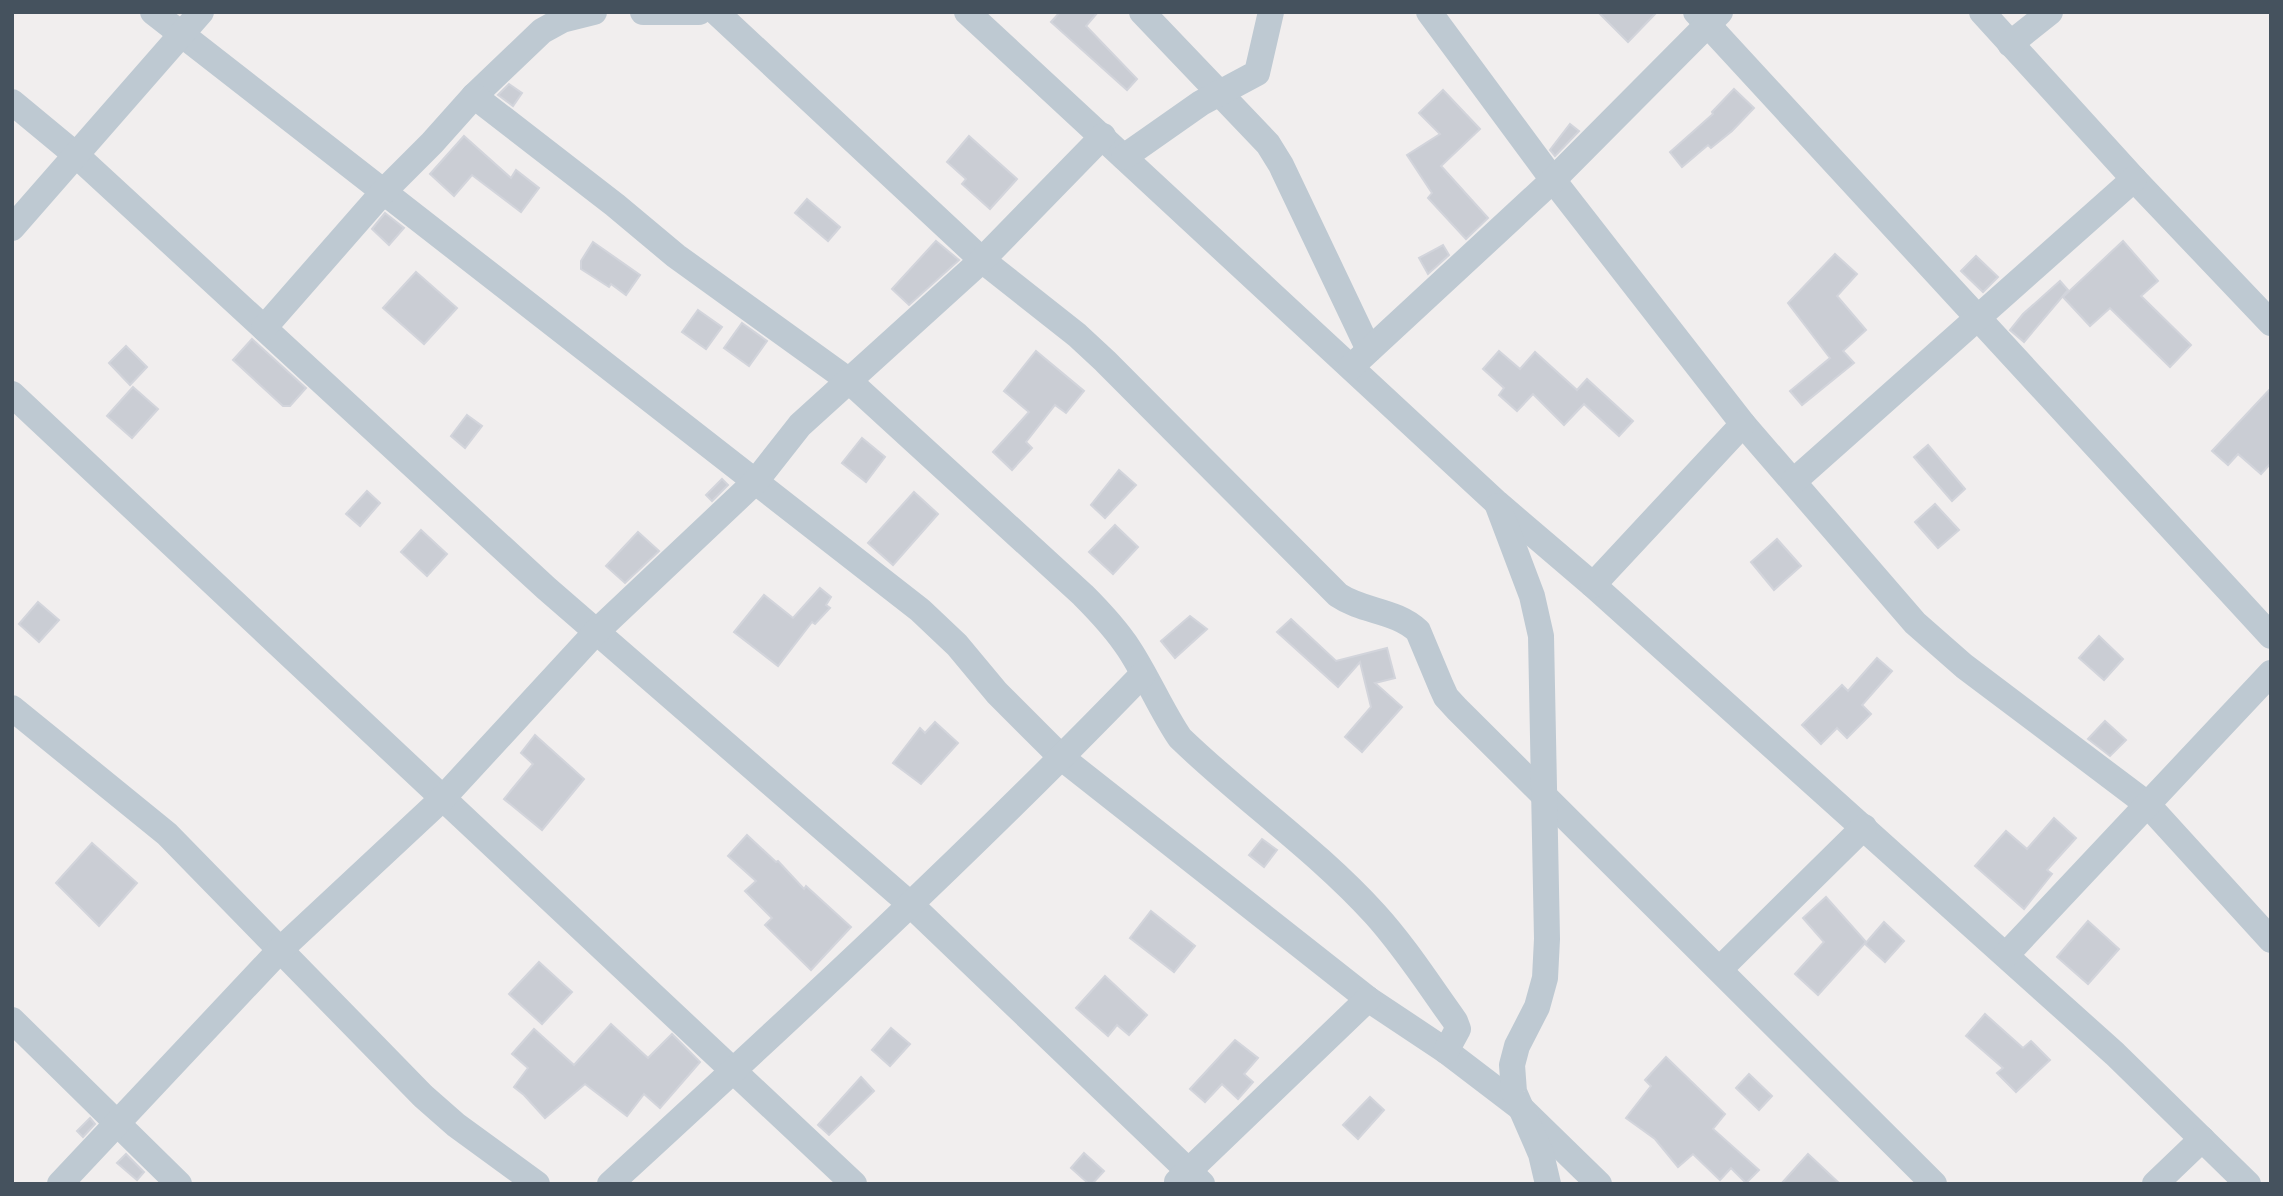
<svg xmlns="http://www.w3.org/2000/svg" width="2283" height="1196" viewBox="0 0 2283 1196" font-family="Inter,sans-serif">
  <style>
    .building { fill: #cacdd4; stroke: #d2d4db; stroke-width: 2 }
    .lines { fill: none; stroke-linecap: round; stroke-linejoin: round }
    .minor { stroke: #bec9d2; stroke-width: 26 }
  </style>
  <rect width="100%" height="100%" fill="#f1eeee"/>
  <g class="building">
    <path d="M1060,12H1098L1086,26L1137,79L1127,90L1051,22Z"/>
    <path d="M1598,12H1657L1628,42Z"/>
    <path d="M509,84L522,93L513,106L498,95Z"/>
    <path d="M1734,89L1754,108L1732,131L1711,148L1708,145L1682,167L1670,152L1713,114L1712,112Z"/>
    <path d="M1443,90L1480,129L1441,166L1488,218L1466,239L1428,198L1432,193L1407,155L1440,134L1419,113Z"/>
    <path d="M1570,124L1579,131L1555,156L1550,150Z"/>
    <path d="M464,136L511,178L516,170L539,188L521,212L472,175L454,196L430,174Z"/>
    <path d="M969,136L1017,179L990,209L962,184L966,179L947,162Z"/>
    <path d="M807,199L840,227L828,241L795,213Z"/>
    <path d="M385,213L404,228L389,245L372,229Z"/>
    <path d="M936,241L959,260L909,305L892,289Z"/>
    <path d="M2123,241L2158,281L2141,296L2191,345L2170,367L2110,308L2090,326L2063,297Z"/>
    <path d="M593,242L640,275L626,295L611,284L609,287L581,269V261Z"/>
    <path d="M1443,245L1449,255L1428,274L1419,258Z"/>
    <path d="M1835,254L1857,274L1837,296L1866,330L1843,351L1854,363L1802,405L1790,391L1830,358L1788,303Z"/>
    <path d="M1976,256L1998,277L1983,292L1961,271Z"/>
    <path d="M416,272L457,308L424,344L383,308Z"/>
    <path d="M2060,281L2068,290L2024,342L2010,330L2023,314Z"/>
    <path d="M698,310L722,327L706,349L682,332Z"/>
    <path d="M742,323L767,341L749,366L724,348Z"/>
    <path d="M252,339L306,388L290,406H283L233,360Z"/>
    <path d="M126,346L147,367L130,385L109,363Z"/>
    <path d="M1036,351L1084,391L1066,413L1055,405L1026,442L1032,448L1012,470L993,452L1029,412L1004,391Z"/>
    <path d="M1499,351L1520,369L1535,352L1577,390L1587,379L1633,421L1619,436L1584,404L1564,425L1533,394L1517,411L1499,395L1504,388L1483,369Z"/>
    <path d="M133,387L158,409L132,438L107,416Z"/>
    <path d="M2271,388V463L2261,474L2238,454L2228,465L2212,451Z"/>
    <path d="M467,415L482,426L465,448L451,436Z"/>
    <path d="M862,438L885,457L866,482L842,463Z"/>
    <path d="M1928,445L1965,489L1952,501L1914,457Z"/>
    <path d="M1119,470L1136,485L1105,518L1091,505Z"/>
    <path d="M722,479L728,485L712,501L706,495Z"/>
    <path d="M367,491L380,503L360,526L346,514Z"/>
    <path d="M914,492L938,514L893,565L868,543Z"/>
    <path d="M1935,504L1959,530L1938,548L1915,522Z"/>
    <path d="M1115,525L1138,547L1113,574L1089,552Z"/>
    <path d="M421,530L447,554L427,576L401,552Z"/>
    <path d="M638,532L659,551L625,583L606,566Z"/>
    <path d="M1777,539L1801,566L1774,590L1751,562Z"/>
    <path d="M820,588L831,597L826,605L830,608L815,624L812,622L778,666L734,632L764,595L793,618Z"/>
    <path d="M38,602L59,620L39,642L19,624Z"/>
    <path d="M1190,616L1207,629L1175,658L1161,641Z"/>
    <path d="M1291,619L1336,661L1387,648L1395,678L1375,683L1402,707L1362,752L1345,737L1371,707L1360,662L1338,687L1277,632Z"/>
    <path d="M2099,636L2123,659L2104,680L2079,658Z"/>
    <path d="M1877,658L1892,671L1862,705L1871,714L1847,738L1837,728L1821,744L1802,725L1842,685L1848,691Z"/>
    <path d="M2105,721L2126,740L2110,756L2088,739Z"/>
    <path d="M935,722L958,743L921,784L893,763L920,728L925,733Z"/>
    <path d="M535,735L584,779L542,830L504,799L533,764L521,753Z"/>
    <path d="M2054,818L2076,838L2047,870L2052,874L2024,909L1975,866L2006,831L2027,849Z"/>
    <path d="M747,835L776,862L778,861L804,889L806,886L851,927L811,970L765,925L772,918L745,891L756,881L728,856Z"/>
    <path d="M1262,839L1277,850L1264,867L1249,855Z"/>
    <path d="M92,843L137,883L99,926L56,883Z"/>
    <path d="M1826,897L1866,942L1818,995L1795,974L1824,942L1803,918Z"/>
    <path d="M1151,911L1195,946L1174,972L1130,938Z"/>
    <path d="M2088,921L2119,949L2088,984L2057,957Z"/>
    <path d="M1884,922L1904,941L1885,962L1865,944Z"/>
    <path d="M539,962L572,992L542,1024L509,994Z"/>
    <path d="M1105,976L1147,1015L1129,1035L1117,1025L1108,1036L1076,1008Z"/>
    <path d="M1985,1014L2023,1048L2031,1041L2050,1060L2016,1092L1997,1073L2003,1068L1966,1036Z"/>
    <path d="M611,1024L648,1058L672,1034L700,1062L660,1108L644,1094L627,1116L585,1084L545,1118L524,1095L514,1087L528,1068L512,1054L534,1029L574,1065Z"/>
    <path d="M891,1028L910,1044L890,1066L872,1050Z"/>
    <path d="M1235,1040L1258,1058L1244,1074L1253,1082L1238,1099L1222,1084L1205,1102L1190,1089Z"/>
    <path d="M1666,1057L1725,1114L1713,1129L1759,1170L1746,1183L1731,1168L1720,1180L1693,1154L1678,1167L1655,1139L1626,1118L1651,1086L1645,1080Z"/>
    <path d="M1749,1074L1772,1096L1759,1110L1736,1088Z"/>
    <path d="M861,1077L874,1091L829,1135L818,1125Z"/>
    <path d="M1370,1097L1384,1110L1358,1139L1343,1125Z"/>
    <path d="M90,1118L95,1124L83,1137L77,1131Z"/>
    <path d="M1084,1153L1104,1171L1092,1184H1089L1071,1168Z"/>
    <path d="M126,1154L144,1172L137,1180L117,1163Z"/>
    <path d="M1808,1154L1840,1184H1781Z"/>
  </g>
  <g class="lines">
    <g class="minor">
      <path d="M153,12L920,610L957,645L997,693L1062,758L1368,999L1446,1051L1522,1109L1599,1184"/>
      <path d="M643,12H699"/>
      <path d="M716,12L982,260L1077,335L1105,361L1338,595C1363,612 1396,610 1418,631L1441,686L1446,697L1457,709L1934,1184"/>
      <path d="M967,12L1497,503L1593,585L2115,1054L2248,1184"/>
      <path d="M1142,12L1268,144L1281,165L1369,350"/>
      <path d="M1429,12L1553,180L1743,424L1915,623L1964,666L2147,804L2271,940"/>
      <path d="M1696,12L2271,636"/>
      <path d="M1982,12L2134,179L2271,323"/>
      <path d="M2010,44L2050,12"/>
      <path d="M474,96L542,31L562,20L594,12"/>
      <path d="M12,102L76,155L546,588L910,904L1202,1184"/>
      <path d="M1124,157L1201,103L1257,73L1271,12"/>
      <path d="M12,228L201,12"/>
      <path d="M264,328L384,191L432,143L474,96L615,205L676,256L848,380L1083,595C1100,612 1116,629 1129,649C1148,678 1161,710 1180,738C1242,798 1317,850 1375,914C1405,947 1429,985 1455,1021L1458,1029L1446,1051"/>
      <path d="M1351,367L1553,180L1720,12"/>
      <path d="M12,394L854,1184"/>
      <path d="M1794,481L2134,179"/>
      <path d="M1498,506L1532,596L1541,636L1547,939L1545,978L1537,1007L1517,1046L1512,1065L1514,1092L1541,1154L1548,1184"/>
      <path d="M1593,585L1743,424"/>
      <path d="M12,708L167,834L423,1096L456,1125L537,1184"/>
      <path d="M2006,955L2271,673"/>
      <path d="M1720,969L1864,827"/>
      <path d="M12,1020L179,1184"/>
      <path d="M1177,1182L1368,999"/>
      <path d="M60,1184L281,949L443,798L596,632L756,481L800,425L982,260L1103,136"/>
      <path d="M610,1184C791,1018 972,851 1143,674"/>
      <path d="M2155,1184L2202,1139"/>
    </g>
  </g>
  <rect width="2283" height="1196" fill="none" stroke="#45525e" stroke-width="28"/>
</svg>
